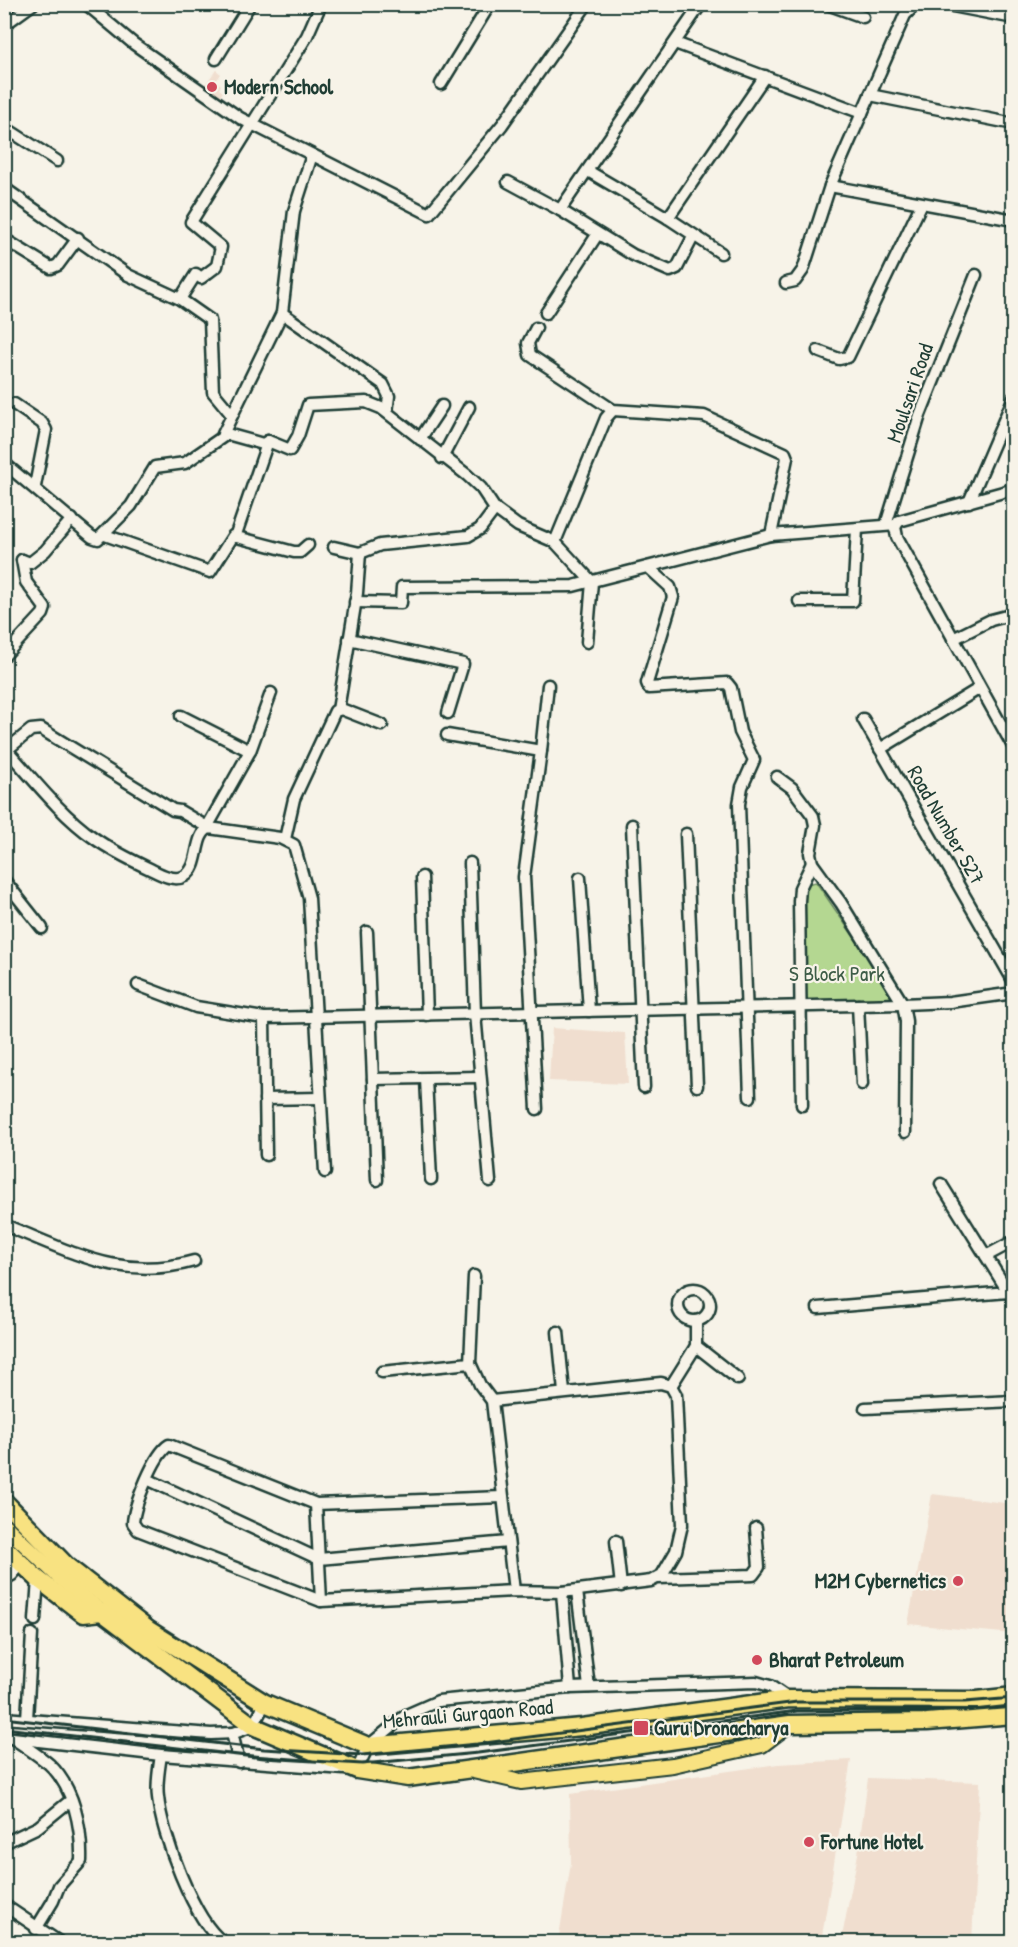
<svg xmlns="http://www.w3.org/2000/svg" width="1018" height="1947" viewBox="0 0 1018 1947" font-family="'Patrick Hand',sans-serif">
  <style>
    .built { fill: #f0decf }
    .green { fill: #b4d791; stroke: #6a8a62; stroke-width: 1.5 }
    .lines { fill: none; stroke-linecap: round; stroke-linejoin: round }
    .minor-casing { stroke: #1f3d34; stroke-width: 15 }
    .major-casing { stroke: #1f3d34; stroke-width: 18 }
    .highway-casing { stroke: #1f3d34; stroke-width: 21 }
    .minor { stroke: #f7f3e8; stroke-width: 10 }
    .major { stroke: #f8e281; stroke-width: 14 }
    .highway { stroke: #f8e281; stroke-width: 16 }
    .rail { stroke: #1f3d34; stroke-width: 3 }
    .poi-dot { fill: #d1495b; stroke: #f7f3e8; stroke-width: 2 }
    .labels { text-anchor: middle; stroke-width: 4.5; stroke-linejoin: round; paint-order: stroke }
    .poi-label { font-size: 21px; font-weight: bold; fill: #1f3d34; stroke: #f7f3e8; text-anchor: start }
    .street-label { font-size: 21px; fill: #1f3d34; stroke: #f7f3e8 }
    .park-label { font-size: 21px; fill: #3d5c47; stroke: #f7f3e8 }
  </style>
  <rect width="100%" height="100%" fill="#f7f3e8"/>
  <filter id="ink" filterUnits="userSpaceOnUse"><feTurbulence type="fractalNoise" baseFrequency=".0167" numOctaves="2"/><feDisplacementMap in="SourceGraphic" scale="12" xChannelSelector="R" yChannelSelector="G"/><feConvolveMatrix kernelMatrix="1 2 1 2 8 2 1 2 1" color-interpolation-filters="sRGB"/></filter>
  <g filter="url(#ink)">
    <g class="built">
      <path d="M216,70L221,74L216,81L221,85L219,89L223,92L216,101L201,90Z"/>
      <path d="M552,1028L625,1033L628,1084L549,1081Z"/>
      <path d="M932,1494L1013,1504V1634L908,1624Z"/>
      <path d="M851,1760L821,1942H558L571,1863L570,1794L778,1764Z"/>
      <path d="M868,1778L980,1782L972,1942H841L858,1854Z"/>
    </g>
    <path class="green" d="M816,882L903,1008L804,1007L801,885Z"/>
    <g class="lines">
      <defs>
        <g id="minor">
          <path d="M86,4L134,44L240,118L429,214L502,125L587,4"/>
          <path d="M827,4L863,17"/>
          <path d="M942,4L1014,18"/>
          <path d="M4,25L33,4"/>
          <path d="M675,43L862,113"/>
          <path d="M216,59L250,4"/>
          <path d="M441,84L490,4"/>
          <path d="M870,95L1014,124"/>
          <path d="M4,127L57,161"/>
          <path d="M588,171L668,218L721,253"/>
          <path d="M508,182L560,210"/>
          <path d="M830,186L1014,220"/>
          <path d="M4,188L128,275L180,299L210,320L213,392L232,415"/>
          <path d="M668,218L765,76"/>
          <path d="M693,237L677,268L670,271L633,255L560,210L701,4"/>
          <path d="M4,239L51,268L58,265L78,238"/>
          <path d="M786,283L795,281L803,270L830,186L905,15L916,4"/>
          <path d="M180,299L196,274L201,278L217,266L221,247L191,222L307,36L321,4"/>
          <path d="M282,313L383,384L389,396L387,412"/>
          <path d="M546,313L597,235"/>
          <path d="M536,328L528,343L530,355L613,410L704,416L785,453L787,458L771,535"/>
          <path d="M818,351L839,359L848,357L921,205"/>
          <path d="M14,404L42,423L46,430L35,486"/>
          <path d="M223,434L282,313L294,211L312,155"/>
          <path d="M420,439L442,406"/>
          <path d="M442,458L469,407"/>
          <path d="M4,463L92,537L98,539L131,506L155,467L185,463L227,434L263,444L268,441L290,450L298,436L308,405L366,402L381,408L467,475L481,488L495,509L518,526L555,542"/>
          <path d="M1014,489L899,521L895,527L897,537L1014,748"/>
          <path d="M969,502L1014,397"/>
          <path d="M886,525L920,415L976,275"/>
          <path d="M105,535L210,572L233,536L294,552H300L308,545"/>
          <path d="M235,537L268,441"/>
          <path d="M334,547L360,553L380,545L468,536L480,529L495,509"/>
          <path d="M22,560L30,563L45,551L72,519"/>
          <path d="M648,567L670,587L673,597L647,683L649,688L727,683L731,688L740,732L754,760L742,787L739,804L750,1097"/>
          <path d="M799,601H853L857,529"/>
          <path d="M355,602L401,603L402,587L573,586L771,535L896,525"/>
          <path d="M349,639L463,664L448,713"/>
          <path d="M953,639L991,620L1014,614"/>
          <path d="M587,642L592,582L555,542L606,418L613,410"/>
          <path d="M4,656L43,614L45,608L26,582L22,560"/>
          <path d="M338,710L357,593L360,553"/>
          <path d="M181,716L250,751"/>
          <path d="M863,719L1014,982"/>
          <path d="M447,735L541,751L524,877L537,1109"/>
          <path d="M880,749L980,688"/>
          <path d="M7,750C34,780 61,815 94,838C112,851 131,860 150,869C160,874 174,882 185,876C201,866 193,836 209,828L280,838L294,845L309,898L325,1172"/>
          <path d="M541,751L548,685"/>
          <path d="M4,752L31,730L41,729L173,810L180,811L207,827"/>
          <path d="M777,777L792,788L813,816L815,825L810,853L812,863L841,903L903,1004L906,1021L905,1132"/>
          <path d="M632,825L644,1087"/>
          <path d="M206,829L250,751L271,693"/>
          <path d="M686,834L697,1086"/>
          <path d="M285,839L294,799L335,711L341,709L382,725"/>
          <path d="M470,863L475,1014L490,1181"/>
          <path d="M422,877L427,1015"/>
          <path d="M580,878L589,1011"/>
          <path d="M4,880L42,928"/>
          <path d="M367,932L377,1180"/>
          <path d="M138,985L196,1007L264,1018L903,1004L950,1002L1014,993"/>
          <path d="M858,1005L862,1084"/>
          <path d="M264,1018L266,1155"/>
          <path d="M373,1079L480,1077"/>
          <path d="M426,1079L431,1179"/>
          <path d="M265,1099L320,1098"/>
          <path d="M802,1105L799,901L800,888L812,863"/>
          <path d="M941,1184L1014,1301"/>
          <path d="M4,1225C72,1251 120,1282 194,1261"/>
          <path d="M986,1256L1014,1241"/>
          <path d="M474,1276L470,1363L480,1385L492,1401L514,1591"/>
          <circle cx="694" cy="1305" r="16"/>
          <path d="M818,1308L1008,1292"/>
          <path d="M558,1332L564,1392"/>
          <path d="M696,1346L738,1379"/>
          <path d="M382,1372L470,1363"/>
          <path d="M671,1386L696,1346V1322"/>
          <path d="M492,1401L661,1383L671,1386L676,1395L682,1525L676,1551L662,1575L651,1581L562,1592L514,1591L321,1601L138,1530L133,1523C134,1506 154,1454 169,1445L316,1504L502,1497"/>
          <path d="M865,1408L1014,1401"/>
          <path d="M147,1479L319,1559L508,1542"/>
          <path d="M316,1504L321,1601"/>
          <path d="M616,1541L621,1586"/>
          <path d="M658,1578L753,1575L759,1567L756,1528"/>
          <path d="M4,1579L12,1575L22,1563"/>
          <path d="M577,1591L589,1687"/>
          <path d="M562,1592L570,1688"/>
          <path d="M35,1620L38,1579"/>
          <path d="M4,1718L211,1734L234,1733L253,1726L265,1703"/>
          <path d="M27,1719L32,1634"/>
          <path d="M232,1733L239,1762"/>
          <path d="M4,1737L161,1755L357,1770L368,1746L406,1715L438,1701L570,1688L756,1682L770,1686L789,1699"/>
          <path d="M14,1739C26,1747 38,1755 49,1764C74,1787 82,1828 81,1861L59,1886L53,1901L36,1929"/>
          <path d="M161,1755C159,1769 156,1784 158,1797C161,1832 194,1922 223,1942"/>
          <path d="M4,1843L38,1827L71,1800"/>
          <path d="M4,1905L59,1942"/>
        </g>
        <g id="major">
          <path d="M4,1525L59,1577L102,1612"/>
          <path d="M473,1771L521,1782L673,1765L762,1745L790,1724"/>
        </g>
        <g id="highway">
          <path d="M4,1501L67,1566L149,1630L265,1703L368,1746L582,1727L789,1699L977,1700L1014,1696"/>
          <path d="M4,1547L38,1579L83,1614L102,1612L253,1726L357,1770L408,1778L790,1724L927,1722L1014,1715"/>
        </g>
      </defs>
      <use href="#minor" class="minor-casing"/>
      <use href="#major" class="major-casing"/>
      <use href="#highway" class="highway-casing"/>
      <use href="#minor" class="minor"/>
      <use href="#major" class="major"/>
      <use href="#highway" class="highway"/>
      <g class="rail">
        <path d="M4,1718L264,1749L362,1755L477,1744L797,1702H965L1014,1698"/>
        <path d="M4,1728L264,1758L362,1764L478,1753L797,1711H966L1014,1707"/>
      </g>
    </g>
  </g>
  <g class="poi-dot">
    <circle cx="212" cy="87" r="6"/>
    <circle cx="958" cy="1581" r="6"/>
    <circle cx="757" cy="1660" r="6"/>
    <rect x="633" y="1720" width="16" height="16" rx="3"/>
    <circle cx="809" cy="1842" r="6"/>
  </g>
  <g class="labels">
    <g class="poi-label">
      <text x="224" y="94">Modern School</text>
      <text x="946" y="1588" text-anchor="end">M2M Cybernetics</text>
      <text x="769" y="1667">Bharat Petroleum</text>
      <text x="654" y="1735">Guru Dronacharya</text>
      <text x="821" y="1849">Fortune Hotel</text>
    </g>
    <g class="street-label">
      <text transform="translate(910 393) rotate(-71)" y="7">Moulsari Road</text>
      <text transform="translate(946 825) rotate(60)" y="7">Road Number S27</text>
      <text transform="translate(468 1714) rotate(-5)" y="7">Mehrauli Gurgaon Road</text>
    </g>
    <g class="park-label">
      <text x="837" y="981">S Block Park</text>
    </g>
  </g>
  <rect width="1018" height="1947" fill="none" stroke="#f7f3e8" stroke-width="24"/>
  <rect x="12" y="12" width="994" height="1923" fill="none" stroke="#1f3d34" stroke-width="2" filter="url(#ink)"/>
</svg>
